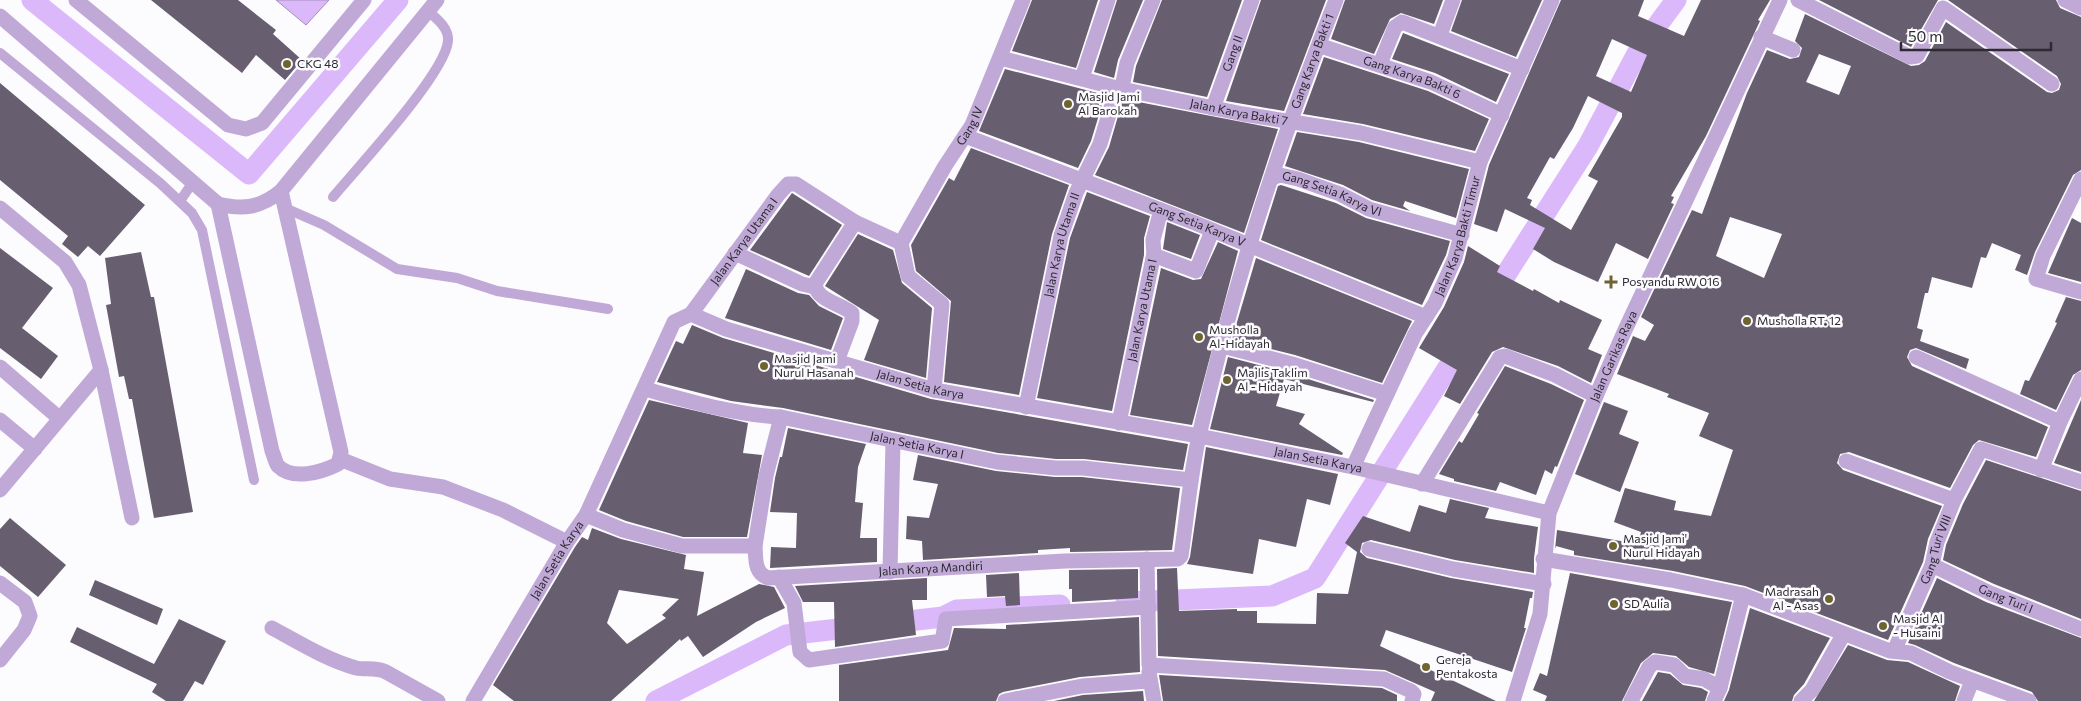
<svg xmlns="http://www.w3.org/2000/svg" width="2081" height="701" viewBox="0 0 2081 701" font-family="Commissioner,sans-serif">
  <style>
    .water { fill: #dbb8fa; stroke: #a78dbe }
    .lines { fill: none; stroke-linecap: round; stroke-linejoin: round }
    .canal { stroke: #dbb8fa; stroke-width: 21 }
    .building { fill: #675e6f; fill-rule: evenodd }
    .lane { stroke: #c0a8d7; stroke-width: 10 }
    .street { stroke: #c0a8d7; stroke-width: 15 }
    .poi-dot { fill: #6e6430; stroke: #fcfbfe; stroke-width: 2 }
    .labels { text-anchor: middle; stroke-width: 5; stroke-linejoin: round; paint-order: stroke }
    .street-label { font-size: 12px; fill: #2d2a31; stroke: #fcfbfe }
    .poi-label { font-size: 12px; fill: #2d2a31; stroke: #fcfbfe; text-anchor: start }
  </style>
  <rect width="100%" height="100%" fill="#fcfbfe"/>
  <path class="water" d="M276,0H329L306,25Z"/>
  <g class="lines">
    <g class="canal">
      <path d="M32,0L249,174L398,0"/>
      <path d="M1489,301L1588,146L1639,50L1676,0"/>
      <path d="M1126,602L1272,596L1315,578L1464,342"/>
      <path d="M656,701L786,635L943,617L957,610L1060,605"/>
    </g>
  </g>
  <g class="building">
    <path d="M151,0H238L276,30L273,34L302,60L285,80L256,55L242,73Z"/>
    <path d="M1032,0H1098L1076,68L1012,51Z"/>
    <path d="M1117,0H1143L1118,60L1114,78L1094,72Z"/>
    <path d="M1162,0H1242L1207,97L1133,82L1136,66Z"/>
    <path d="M1261,0H1326L1284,111L1226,101Z"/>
    <path d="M1345,0H1443L1434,24L1401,13L1390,19L1374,54L1331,39Z"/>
    <path d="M1462,0H1542L1516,57L1451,31Z"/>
    <path d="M1561,0H1644L1638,16L1684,36L1701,0H1770L1758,20L1760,21L1706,136L1671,196L1674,197L1671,203L1674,204L1648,259L1616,243L1598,282L1554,262L1533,249L1545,228L1505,209L1497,232L1474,224L1489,165ZM1612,39L1647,55L1631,92L1596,76ZM1588,96L1622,113V117L1588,176L1598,181L1571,230L1530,205L1532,200L1527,198L1550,157L1554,159L1573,128Z"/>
    <path d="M1819,0H1938L1911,47Z"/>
    <path d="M1948,0H2056L2060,8L2081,17V170L2073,175L2035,252L2027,275L2015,270L2021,255L1992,243L1986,258L1981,257L1972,288L1932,277L1928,293H1925L1917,328L1923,330L1920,341L1969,359L1966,369L1916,348L1910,350L1907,357L1912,366L2048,427L2036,457L1979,440L1973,445L1950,488L1849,452L1840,454L1837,463L1843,470L1942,506L1928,539L1923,562L1888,640L1745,586L1673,571L1574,555V551L1556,546L1555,549L1557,530L1638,544L1641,532L1614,522L1625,488L1676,501L1674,510L1711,516L1733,450L1699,436L1709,413L1667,397L1669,394L1617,374L1633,336L1645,341L1654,325L1641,317L1692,210L1702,214L1747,93L1767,50L1790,59L1799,57L1802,48L1795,41L1805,14L1911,66L1919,65L1925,61L1946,22L2047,92L2052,93L2059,90L2061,84L2057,76ZM1819,54L1851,66L1839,95L1806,82ZM1730,217L1782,234L1764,278L1716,256Z"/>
    <path d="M1403,33L1509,74L1496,102L1435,73L1392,59Z"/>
    <path d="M1324,57L1428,91L1489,119L1475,151L1363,124L1303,114Z"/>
    <path d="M1005,69L1105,95L1091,141L1078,168L979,131Z"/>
    <path d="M0,83L145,205L100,256L88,246L78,257L62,244L68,236L0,180Z"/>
    <path d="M1123,99L1278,129L1244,233L1095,175L1109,147Z"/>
    <path d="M1297,132L1359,142L1469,169L1456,218L1405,201L1403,206L1410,211L1372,200L1343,185L1285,166Z"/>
    <path d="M971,148L1069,185L1052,234L1019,395L944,382L951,301L916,271L911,245L949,178L954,181Z"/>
    <path d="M1281,185L1336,203L1366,218L1450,241L1446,255L1422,305L1261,240L1278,186Z"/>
    <path d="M1087,192L1150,216L1144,238V255L1112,411L1037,398L1070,238Z"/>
    <path d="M792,193L842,225L809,276L750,250Z"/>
    <path d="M2072,218L2081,223V282L2048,273Z"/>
    <path d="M1167,222L1200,235L1191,259L1163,249Z"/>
    <path d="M858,234L893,250L902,283L932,308L926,378L864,360L879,320L825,286Z"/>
    <path d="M1218,242L1238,251L1192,425L1130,415L1161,268L1193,280L1201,279Z"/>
    <path d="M1468,246L1500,266L1497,272L1533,291L1534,289L1559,303L1560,300L1602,320L1588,349L1602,355L1591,383L1558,366L1503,347L1492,352L1460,404L1444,396L1457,370L1419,348L1444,307L1464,262Z"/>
    <path d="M0,248L53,288L22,328L58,356L41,379L0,348Z"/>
    <path d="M141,252L151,297H154L193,512L154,518L132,399H129L124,376L119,377L106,305L111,304L105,258Z"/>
    <path d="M1256,258L1412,321L1382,383L1295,355L1232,339Z"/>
    <path d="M746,269L798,293L809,295L819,306L843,318L831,350L725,318Z"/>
    <path d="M2066,297L2081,301V370L2073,375L2056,410L2020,394L2025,380L2029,381L2057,323L2055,322Z"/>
    <path d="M692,325L723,338L931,399L1188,444L1183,470L1084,459H1056L998,453L783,408L731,401L657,382L676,341L683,344Z"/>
    <path d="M1228,357L1289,373L1374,400L1373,402L1284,379L1276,406L1305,414L1299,424L1343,453L1342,455L1210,429Z"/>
    <path d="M1505,366L1551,384L1584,400L1557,467L1555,466L1552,474L1545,470L1536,495L1500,482L1496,491L1454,481V479L1439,474L1459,441L1462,443L1479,414L1477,413Z"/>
    <path d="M649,400L748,423L743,453L762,455L747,537H683L626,521L599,510Z"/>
    <path d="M2081,400V472L2054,463Z"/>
    <path d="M1604,402L1628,411L1619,434L1639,442L1620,492L1575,474Z"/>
    <path d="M788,428L866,444L858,467L855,502L863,503L860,538H877V562L770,568L771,547L796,548L797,513L770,512L775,478L780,457H782Z"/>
    <path d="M1206,447L1338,474L1330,505L1307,499L1296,547L1259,539L1253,574L1187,564L1190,557Z"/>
    <path d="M918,455L996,471L1055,477H1082L1180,488L1172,550L1070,552V548L1038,550V553L923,560L922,541L906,539L907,516L929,518L938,484L913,480Z"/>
    <path d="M1986,460L2081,491V619L1994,584L1943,560L1946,545L1963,504Z"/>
    <path d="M1450,499L1489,508L1485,518L1538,527L1534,558V573L1455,560L1371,540L1362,543L1360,552L1367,558L1451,578L1533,592L1532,598H1530L1524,628H1526L1512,672L1386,630L1380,646L1496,701H1431L1435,692L1385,670L1158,656L1157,569L1177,568L1179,611L1237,609V611H1257V623L1316,624L1317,593L1348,594L1357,552L1345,543L1363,516L1410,532L1419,505L1446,513Z"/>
    <path d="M10,518L66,565L38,597L0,566V529Z"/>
    <path d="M592,528L621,539L686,555L684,569L704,572L697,616L759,584L774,587L785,608L756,622L703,657L688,636L681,641L680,639L611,701H514L493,685L575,547L582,537L588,540ZM619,590L679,599L662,615L666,618L627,644L607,623Z"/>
    <path d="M1138,569V598L1072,602V589H1069V570Z"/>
    <path d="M1019,573L1020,605L1006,606L1005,596L987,597L986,575Z"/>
    <path d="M1570,573L1732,602L1714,674L1689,667L1676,656L1653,653L1641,663L1622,701H1545L1547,696L1533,690L1540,673L1547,676Z"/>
    <path d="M927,578V600H912L916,635L835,647L834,602H803L795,586Z"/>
    <path d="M1937,578L1986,602L2081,638V701H2038L2032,692L1954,663L1915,645L1908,643Z"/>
    <path d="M95,580L163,609L157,625L89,595Z"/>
    <path d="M1750,608L1830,638L1804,684L1794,695L1792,701H1724L1729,690Z"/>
    <path d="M1139,617L1140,672L1080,677L1003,692L999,694L996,701H839V665L948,650L954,628L1006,629V625Z"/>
    <path d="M179,619L226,641L203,685L195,681L183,701H166L152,692L157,684L70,642L77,627L154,664Z"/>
    <path d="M1848,645L1887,660L1908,662L1960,686L1955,701H1814Z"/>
    <path d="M1658,672L1670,674L1683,685L1701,688L1708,692L1705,701H1642Z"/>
    <path d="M1159,675L1382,688L1397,695V701H1163Z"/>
    <path d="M1143,691L1144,701H1054L1083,695Z"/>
  </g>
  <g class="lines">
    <g class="lane">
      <path d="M0,53L160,183L192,213L202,230L254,480"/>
      <path d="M333,197C358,167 445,74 448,41C449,28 437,19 428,11"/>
      <path d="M180,201L193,182"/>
      <path d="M285,208L324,225L397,269L457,278L497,291L608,309"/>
    </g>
    <g class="street">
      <path d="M76,0L228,125L246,129L262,123L364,0"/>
      <path d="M1798,0L1910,57L1917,56L1943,8L2052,84"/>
      <path d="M2065,0L2081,8"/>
      <path d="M0,16L218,204C243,210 260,208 281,191L437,0"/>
      <path d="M1440,35L1453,0"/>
      <path d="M1761,37L1793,50"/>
      <path id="s1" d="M1321,46L1431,82L1502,115"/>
      <path id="s2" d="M1000,58L1117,88L1243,114L1361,133L1480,162"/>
      <path d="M1380,64L1395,27L1402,22L1522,69"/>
      <path d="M1082,78L1108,0"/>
      <path d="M1122,87L1127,63L1153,0"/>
      <path id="s3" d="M1213,108L1252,0"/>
      <path id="s4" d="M965,136L1190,221L1426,317"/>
      <path id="s5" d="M1272,178L1280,175L1298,179L1340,194L1369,209L1462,235"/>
      <path d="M2081,179L2043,256L2036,279L2081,292"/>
      <path d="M218,204L272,451C274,455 275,462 278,466C293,481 322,472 338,464L341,452L281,191"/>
      <path d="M0,208L65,262L79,285L101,370L132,518"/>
      <path id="s6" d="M901,243L945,166L972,125L1023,0"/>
      <path d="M735,253L802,284L815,287"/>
      <path d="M1154,257L1153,240L1161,210"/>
      <path id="s7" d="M691,314L778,195L788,184H796L855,222L901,243L908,276L942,304L934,390"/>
      <path d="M1222,346L1292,364L1387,394"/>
      <path d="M1916,357L2060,422"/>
      <path d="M837,361L852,321V313C841,304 816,300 815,284L855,222"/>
      <path d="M0,367L59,418"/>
      <path id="s8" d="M645,389C689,401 735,415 781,417L997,462L1056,468H1083L1191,480"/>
      <path id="s9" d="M1026,407L1061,236L1076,193L1100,144L1117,88"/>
      <path d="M0,420L35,449"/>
      <path id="s10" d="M1119,423L1153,258L1156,256L1196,271L1212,231"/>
      <path d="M340,459L390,479L443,487L503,510L567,542"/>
      <path d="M1846,461L1954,500"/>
      <path id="s11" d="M1353,467L1415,334L1435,303L1455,258L1480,162L1552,0"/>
      <path d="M2041,470L2060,422L2081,379"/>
      <path d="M1422,484L1500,357L1505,356L1555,375L1596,396"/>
      <path d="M0,490L101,370"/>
      <path id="s12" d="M586,515L623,530L682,546H755C756,559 754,574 769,578L1065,561L1178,559L1181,556C1187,516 1190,476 1199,436C1232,287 1280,141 1336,0"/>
      <path d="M755,546L766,476L781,417"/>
      <path d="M1369,549L1453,569L1544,584"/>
      <path d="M1147,559L1149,665L1384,679L1411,691L1414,694L1412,701"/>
      <path d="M1543,559L1671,580L1743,595L1890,651L1911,653L1950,672L2029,701"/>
      <path id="s13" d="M1932,565L1990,593L2081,629"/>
      <path d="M890,572L893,442"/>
      <path d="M779,577L794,603L800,652L809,660L942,641L946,619L1149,607"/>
      <path d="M0,583L25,602L30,616L24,630L0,660"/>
      <path d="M272,628C298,642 327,660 356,668C366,670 376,667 386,672L438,701"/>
      <path id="s14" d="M1894,651L1932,565L1937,542L1954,500L1981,449L2081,482"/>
      <path d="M1149,672L1154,701"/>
      <path id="s15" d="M473,701L567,542L586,515L674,322L691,314L726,329L934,390L1199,436L1353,467L1549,513"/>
      <path d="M1005,701L1082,686L1149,681"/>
      <path id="s16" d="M1513,701L1540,614L1549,513L1596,396L1625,330L1780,0"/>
      <path d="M1631,701L1649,667L1655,662L1674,665L1685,676L1704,679L1720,688"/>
      <path d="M1714,701L1720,688L1743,595"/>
      <path d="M1801,701L1812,690L1843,635"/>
      <path d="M1964,701L1972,681"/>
    </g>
  </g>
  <g class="poi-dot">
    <circle cx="287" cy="64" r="5"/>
    <circle cx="1068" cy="104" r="5"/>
    <path d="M1608.5 274.5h5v5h5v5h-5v5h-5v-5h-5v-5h5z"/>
    <circle cx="1747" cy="321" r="5"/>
    <circle cx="1199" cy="337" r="5"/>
    <circle cx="764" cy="366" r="5"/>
    <circle cx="1227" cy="380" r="5"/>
    <circle cx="1613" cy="546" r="5"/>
    <circle cx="1829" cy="599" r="5"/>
    <circle cx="1614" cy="604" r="5"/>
    <circle cx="1883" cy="626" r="5"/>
    <circle cx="1426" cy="667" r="5"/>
  </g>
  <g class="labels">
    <g class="street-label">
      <text dy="4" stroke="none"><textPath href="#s3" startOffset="58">Gang II</textPath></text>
      <text dy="4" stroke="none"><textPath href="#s12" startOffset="1139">Gang Karya Bakti 1</textPath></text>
      <text dy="4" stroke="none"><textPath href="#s1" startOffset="96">Gang Karya Bakti 6</textPath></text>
      <text dy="4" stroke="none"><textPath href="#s2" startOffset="245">Jalan Karya Bakti 7</textPath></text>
      <text dy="4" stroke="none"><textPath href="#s6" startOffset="136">Gang IV</textPath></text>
      <text dy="4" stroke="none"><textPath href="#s5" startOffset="64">Gang Setia Karya VI</textPath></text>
      <text dy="4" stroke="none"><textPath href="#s4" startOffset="248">Gang Setia Karya V</textPath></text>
      <text dy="4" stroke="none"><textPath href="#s11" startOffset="255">Jalan Karya Bakti Timur</textPath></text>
      <text dy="4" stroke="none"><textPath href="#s7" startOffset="90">Jalan Karya Utama I</textPath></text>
      <text dy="4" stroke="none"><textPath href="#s9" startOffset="166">Jalan Karya Utama II</textPath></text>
      <text dy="4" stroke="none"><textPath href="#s10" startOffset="115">Jalan Karya Utama I</textPath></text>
      <text dy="4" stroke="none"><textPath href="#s16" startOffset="362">Jalan Garikas Raya</textPath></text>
      <text dy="4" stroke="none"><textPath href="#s15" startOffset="689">Jalan Setia Karya</textPath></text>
      <text dy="4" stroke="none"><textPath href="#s8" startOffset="278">Jalan Setia Karya I</textPath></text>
      <text dy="4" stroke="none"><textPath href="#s15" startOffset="1094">Jalan Setia Karya</textPath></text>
      <text dy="4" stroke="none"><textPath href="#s14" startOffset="110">Gang Turi VIII</textPath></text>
      <text dy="4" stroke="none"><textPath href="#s15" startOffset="164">Jalan Setia Karya</textPath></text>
      <text dy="4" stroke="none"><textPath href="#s12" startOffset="374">Jalan Karya Mandiri</textPath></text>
      <text dy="4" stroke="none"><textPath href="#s13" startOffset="81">Gang Turi I</textPath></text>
    </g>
    <g class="poi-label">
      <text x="297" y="68">CKG 48</text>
      <text x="1078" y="101">Masjid Jami<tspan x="1078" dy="14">Al Barokah</tspan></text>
      <text x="1622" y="286">Posyandu RW 016</text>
      <text x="1757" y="325">Musholla RT. 12</text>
      <text x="1209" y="334">Musholla<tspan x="1209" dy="14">Al-Hidayah</tspan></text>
      <text x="774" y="363">Masjid Jami<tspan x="774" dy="14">Nurul Hasanah</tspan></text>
      <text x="1237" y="377">Majlis Taklim<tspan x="1237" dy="14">Al - Hidayah</tspan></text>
      <text x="1623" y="543">Masjid Jami'<tspan x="1623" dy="14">Nurul Hidayah</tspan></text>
      <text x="1819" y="596" text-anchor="end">Madrasah<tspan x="1819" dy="14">Al - Asas</tspan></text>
      <text x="1624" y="608">SD Aulia</text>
      <text x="1893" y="623">Masjid Al<tspan x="1893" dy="14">- Husaini</tspan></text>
      <text x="1436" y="664">Gereja<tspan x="1436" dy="14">Pentakosta</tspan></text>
    </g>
  </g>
  <path d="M1901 42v8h150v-8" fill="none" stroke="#2d2a31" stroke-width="2.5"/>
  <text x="1908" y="42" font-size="15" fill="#2d2a31" stroke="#fcfbfe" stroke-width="4" paint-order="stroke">50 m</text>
</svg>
